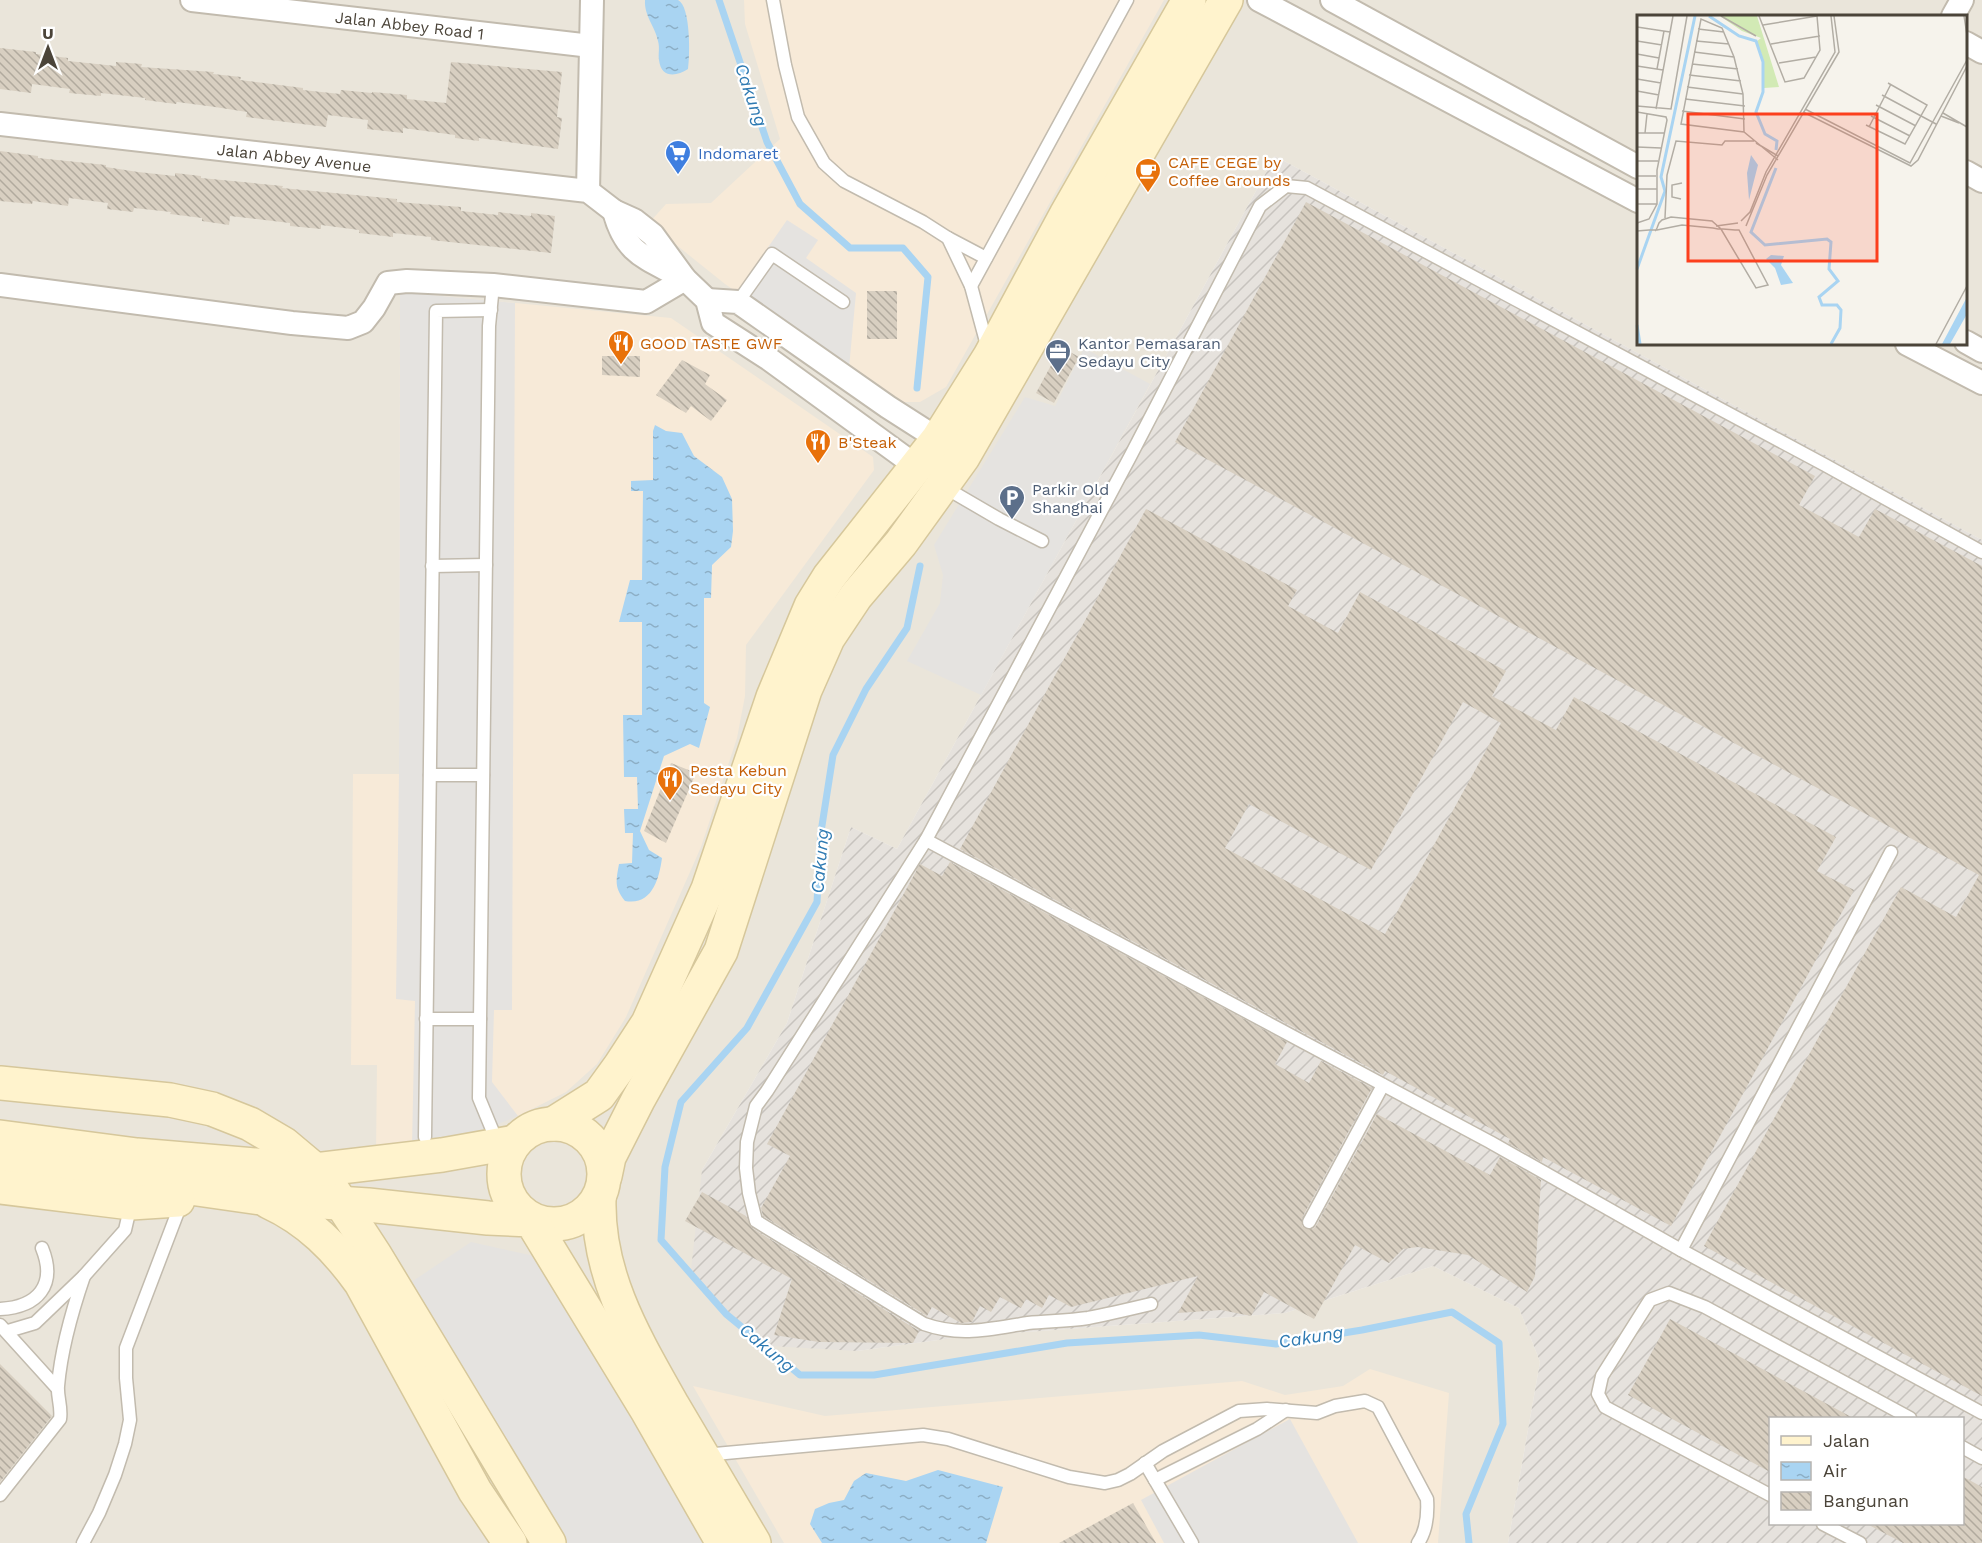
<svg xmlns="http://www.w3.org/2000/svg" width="1982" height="1543" viewBox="0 0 1982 1543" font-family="'Work Sans',sans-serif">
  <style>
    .residential { fill: #eae5da; fill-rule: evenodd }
    .commercial { fill: #f7ead8 }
    .industrial { fill: url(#industrial-furrows); fill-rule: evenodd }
    .parking { fill: #e5e3e0 }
    .water { fill: url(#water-ripples) }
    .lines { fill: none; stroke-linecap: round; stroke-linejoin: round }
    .stream { stroke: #a9d4f2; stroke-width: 7 }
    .building { fill: url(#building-back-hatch); fill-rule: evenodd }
    .lane-casing { stroke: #c2bbae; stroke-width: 15 }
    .street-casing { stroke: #c2bbae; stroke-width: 26 }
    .secondary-casing { stroke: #d6c79b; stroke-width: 36 }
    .lane { stroke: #fff; stroke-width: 12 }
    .street { stroke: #fff; stroke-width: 22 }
    .secondary { stroke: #fff3cd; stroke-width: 33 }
    .labels { text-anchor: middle; stroke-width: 4.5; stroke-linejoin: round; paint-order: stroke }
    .street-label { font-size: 16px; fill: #4b4439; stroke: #fff }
    .shop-label { font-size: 16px; fill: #366cbe; stroke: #fff; text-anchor: start }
    .food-label { font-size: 16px; fill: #c56008; stroke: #fff; text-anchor: start }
    .service-label { font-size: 16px; fill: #4e5e75; stroke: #fff; text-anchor: start }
    .water-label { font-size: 18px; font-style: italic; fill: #2e7ab2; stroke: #fff }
    .inset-river { fill: none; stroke: #a9d4f2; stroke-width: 3 }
    .inset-road { fill: none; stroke: #b2ada4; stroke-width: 1.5 }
    .view { fill: #fc3f1d; fill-opacity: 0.15; stroke: #fc3f1d; stroke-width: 3 }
    .inset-edge { fill: none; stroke: #4b4439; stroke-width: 3 }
  </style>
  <defs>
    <pattern id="industrial-furrows" width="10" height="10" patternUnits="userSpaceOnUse" patternTransform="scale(1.5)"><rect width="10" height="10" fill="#e6e2dd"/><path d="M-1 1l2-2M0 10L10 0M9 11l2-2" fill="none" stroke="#c7c3be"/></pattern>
    <pattern id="water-ripples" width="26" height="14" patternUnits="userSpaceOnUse" patternTransform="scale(1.5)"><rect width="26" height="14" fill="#a9d4f2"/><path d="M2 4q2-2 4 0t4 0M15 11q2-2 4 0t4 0" fill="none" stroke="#8caec5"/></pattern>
    <pattern id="building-back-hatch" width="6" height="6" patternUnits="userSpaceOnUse" patternTransform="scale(1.5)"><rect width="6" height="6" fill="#d8cfc1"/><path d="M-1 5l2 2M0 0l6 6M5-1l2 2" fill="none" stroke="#b1aa9e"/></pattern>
  </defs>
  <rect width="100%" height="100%" fill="#f6f3ec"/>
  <path class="residential" d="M0,0H1982V540L1275,156L897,849L851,827L787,1023L702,1170L857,1351L960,1337L1285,1313L1433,1266L1519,1308L1540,1362L1508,1543H0ZM1638,16H1966V344H1638Z"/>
  <g class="commercial">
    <path d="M744,0H1164L946,387L920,402H898L725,284L649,223L666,204L711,203L780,139L745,24Z"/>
    <path d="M400,292L671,318L873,457L874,470L746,645L745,696L737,738L701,847L626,1017L597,1064L566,1092L518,1116L412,1147L376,1151L377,1065H351L353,774H399Z"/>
    <path d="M1370,1369L1449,1393L1438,1543H784L693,1386L825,1416L1242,1381L1285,1395L1343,1386Z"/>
  </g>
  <path class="industrial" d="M1275,156L1982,540V1543H1508L1540,1362L1519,1308L1433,1266L1285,1313L960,1337L857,1351L753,1345L691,1270L702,1170L787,1023L851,827L897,849ZM1770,1418H1962V1524H1770Z"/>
  <g class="parking">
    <path d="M787,220L818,240L806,258L856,293L849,368L737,292Z"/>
    <path d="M400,292L515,303L512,1010H494L492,1082L518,1116L461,1139L412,1147L415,1001L396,999L399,774Z"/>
    <path d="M1084,348L1150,384L981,695L907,661L940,603L943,575L934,545L1025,397L1055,406Z"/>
    <path d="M471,1242L534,1256L707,1543H564L410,1283Z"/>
    <path d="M1290,1419L1358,1543H1164L1141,1500Z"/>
  </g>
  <g class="water">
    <path d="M645,0C654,0 670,0 678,0C691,6 690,57 688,69C676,77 661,78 659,60C658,54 660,48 658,41C655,26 644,16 645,0Z"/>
    <path d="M655,425L666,431L682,433L694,456L722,477L732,499L733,531L731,547L712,565L711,598H704V703L710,707L699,748L690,744L664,756L640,831L649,850L662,858C659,879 652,906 625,901C614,887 616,881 619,864L632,863L633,833H625L624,809H638L637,777H624L623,715H642V622H619L630,580H642L643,491H631V481L653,480V431Z"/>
    <path d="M938,1470L1003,1487L986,1543H822L810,1524L815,1509L829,1503L844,1500L854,1481L866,1473L906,1481Z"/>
  </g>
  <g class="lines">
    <g class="stream">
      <path d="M719,0L767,142L800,204L850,248H903L928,277L917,388"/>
      <path d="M920,566L907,628L866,689L833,755L821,832L817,902L747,1028L681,1102L665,1167L661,1240L726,1314L800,1375H874L1067,1343L1199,1335L1276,1344L1362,1330L1452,1312L1499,1343L1503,1424L1466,1514L1469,1543"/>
    </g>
  </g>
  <g class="building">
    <path d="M0,48L36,52V54L68,58V61L116,66V62L142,64L141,67L214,72L213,74L241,77L240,80L303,88V90L340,94L341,90L372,93V92L407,95V99L446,103L451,62L562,72L557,117L562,118L558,149L479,138V141L455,138V135L403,128V133L367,129L368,120L328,115L326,127L246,117L247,112L215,107L177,102L176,104L145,100V98L101,93V96L69,93L70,89L32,84L31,93L0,89Z"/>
    <path d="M0,151L38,156V158L106,165V167L138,172L175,176V173L201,176V178L283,186L282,188L397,199V202L461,207V211L498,215V212L531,216V213L555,216L551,253L431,240V237L393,233V237L359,233V230L321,225V229L290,226V223L230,216L229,225L202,221V218L170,214L171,212L134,208L133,212L107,209L108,203L69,198L68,206L33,201L32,204L0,201Z"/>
    <path d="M1306,202L1815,476L1799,505L1859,537L1875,509L1982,566V1396L1704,1246L1901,887L1956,917L1979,875L1175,442Z"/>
    <rect x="867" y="291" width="30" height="48"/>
    <path d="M1061,347L1079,357L1054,403L1036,393Z"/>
    <path d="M602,356H640V377L602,375Z"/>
    <path d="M682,360L710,375L705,384L727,400L711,421L691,406L686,413L656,395Z"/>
    <path d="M1146,509L1297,590L1288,606L1338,633L1360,592L1506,671L1492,696L1556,730L1574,697L1836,837L1817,871L1854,890L1671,1226L1543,1157L1542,1162L1508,1143L1510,1139L1385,1071L1383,1075L960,849ZM1463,702L1501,723L1385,934L1225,848L1249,804L1371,870Z"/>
    <path d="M671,763L696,773L666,843L644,831Z"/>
    <path d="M950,862L1287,1042L1275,1064L1309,1083L1321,1061L1372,1088L1302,1218V1226L1306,1229H1313L1316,1226L1377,1114L1490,1175L1500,1157L1541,1180L1535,1276L1527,1292L1468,1255L1418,1247L1403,1249L1389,1263L1355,1245L1314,1319L1264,1292L1251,1316L1221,1310L1178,1313L1198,1276L1071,1307L1049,1295L1042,1308L1026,1299L1021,1308L1000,1297L991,1312L980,1306L972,1322L961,1323L932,1307L927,1316L763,1216L761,1208L790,1156L767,1144L920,864L942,876Z"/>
    <path d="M702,1192L746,1216L752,1228L919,1331L913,1343L819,1342L774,1335L792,1279L685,1221Z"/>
    <path d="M1670,1319L1855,1419H1770V1472L1628,1395Z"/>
    <path d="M0,1364L52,1416L0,1482Z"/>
    <path d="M1962,1476L1982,1487V1543H1903L1867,1524H1962Z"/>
    <path d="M1133,1503L1156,1543H1059Z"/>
  </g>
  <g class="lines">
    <defs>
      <g id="lane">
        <path d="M773,0L785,65L798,117L824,163L844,181L923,222L948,238L971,286L988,349"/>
        <path d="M948,238L986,258"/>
        <path d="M493,285L489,326L479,1098L498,1144"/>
        <path d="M971,286L1127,0"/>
        <path d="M738,302L772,254L843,302"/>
        <path d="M944,487L999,519L1042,541"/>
        <path d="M432,566L486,565"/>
        <path d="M430,775H483"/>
        <path d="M926,840L1490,1142L1681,1250L1982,1413"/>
        <path d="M426,1019H480"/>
        <path d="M425,1137L436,311L491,310"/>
        <path d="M1309,1222L1383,1085"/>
        <path d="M1681,1250L1891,852"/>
        <path d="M1151,1304C1130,1309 1109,1314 1088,1318C1068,1321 1048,1321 1028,1323C990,1329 961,1337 924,1324L756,1221L749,1193L746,1168L747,1142L756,1106L767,1091L926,840L1131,455L1260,206L1286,186L1307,188L1825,465L1982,552"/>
        <path d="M0,1309C38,1307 57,1285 42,1248"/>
        <path d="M0,1325L57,1388"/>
        <path d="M8,1331L35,1323L84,1276L125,1230L131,1204"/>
        <path d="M1962,1447L1982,1458"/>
        <path d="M704,1455L923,1435L948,1439L1069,1477L1105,1483L1118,1480L1130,1474L1163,1451L1239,1411L1267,1409L1317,1413L1335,1406L1365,1401L1378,1407L1427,1499C1428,1514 1427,1530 1418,1543"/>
        <path d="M1145,1463L1192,1543"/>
        <path d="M1155,1480L1257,1429L1286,1410"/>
        <path d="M0,1495L60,1419C62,1407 57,1397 58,1386C61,1350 72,1311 84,1276"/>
        <path d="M1770,1495L1605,1407L1598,1394L1602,1376L1650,1300L1669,1293L1705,1307L1910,1418"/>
        <path d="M1823,1524L1860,1543"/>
        <path d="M83,1543L99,1513L115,1475L125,1444L130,1420L126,1378V1348L182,1201"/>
      </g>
      <g id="street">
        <path id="s1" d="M192,0L591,46"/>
        <path d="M1259,0L1638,201"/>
        <path d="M1332,0L1638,167"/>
        <path d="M1953,16L1962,0"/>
        <path d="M1966,43L1982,52"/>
        <path id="s2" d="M0,124L588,191L614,211L634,220L653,235L685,279L707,300L713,323L769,359L916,466"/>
        <path d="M1966,172L1982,181"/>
        <path d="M588,191L592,0"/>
        <path d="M614,211C625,253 644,257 679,276"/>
        <path d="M0,285L292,323L348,328L363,322L374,308L388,283L407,281L493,285L646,302L685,279"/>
        <path d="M707,300L738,302L888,407L938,439"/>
        <path d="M1966,342L1982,351"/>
        <path d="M1907,344L1982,383"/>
      </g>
      <g id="secondary">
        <path d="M0,1083L170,1100L212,1109L250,1124L284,1144L315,1170L330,1186L375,1255L549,1543"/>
        <circle cx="554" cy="1174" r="50"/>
        <path d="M553,1124L599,1095L620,1066L648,1023L708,889L773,697L811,606L829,577L938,439L990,356L1066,215L1189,0"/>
        <path d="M0,1137L137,1155L315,1170L442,1155L515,1142"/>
        <path d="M0,1165L134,1180L261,1198L368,1205L488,1218L531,1220L648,1412L723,1543"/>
        <path d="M605,1176L609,1157L638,1100L721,951L805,690L828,638L856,596L901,543L963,457L1226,0"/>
        <path d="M0,1187L131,1203L178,1200"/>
        <path d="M599,1199C597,1277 636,1340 673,1406C700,1452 727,1497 754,1543"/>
        <path d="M269,1202C308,1220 336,1248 361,1283L475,1491L510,1543"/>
      </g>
    </defs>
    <use href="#lane" class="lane-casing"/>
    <use href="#street" class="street-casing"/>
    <use href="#secondary" class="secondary-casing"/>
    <use href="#lane" class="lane"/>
    <use href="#street" class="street"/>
    <use href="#secondary" class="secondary"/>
  </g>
  <defs>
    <symbol id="supermarket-pin" viewBox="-11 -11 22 30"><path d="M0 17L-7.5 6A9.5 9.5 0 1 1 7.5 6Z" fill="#3f7fe0" stroke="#fff"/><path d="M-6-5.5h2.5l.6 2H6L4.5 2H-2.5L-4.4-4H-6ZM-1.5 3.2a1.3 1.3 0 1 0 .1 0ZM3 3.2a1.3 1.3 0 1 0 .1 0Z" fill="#fff"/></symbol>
    <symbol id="cafe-pin" viewBox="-11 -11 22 30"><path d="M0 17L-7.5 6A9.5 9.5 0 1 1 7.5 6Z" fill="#e8710a" stroke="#fff"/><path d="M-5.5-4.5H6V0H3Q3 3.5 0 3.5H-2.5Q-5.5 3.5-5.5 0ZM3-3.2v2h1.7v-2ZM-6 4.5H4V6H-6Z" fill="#fff"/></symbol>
    <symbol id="restaurant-pin" viewBox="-11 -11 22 30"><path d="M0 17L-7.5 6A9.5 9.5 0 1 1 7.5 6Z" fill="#e8710a" stroke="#fff"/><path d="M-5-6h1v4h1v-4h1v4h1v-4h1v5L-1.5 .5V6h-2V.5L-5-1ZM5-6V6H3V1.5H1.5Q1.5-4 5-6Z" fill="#fff"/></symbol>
    <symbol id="office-pin" viewBox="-11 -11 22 30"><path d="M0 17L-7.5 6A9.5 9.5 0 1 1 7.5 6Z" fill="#5c6f8a" stroke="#fff"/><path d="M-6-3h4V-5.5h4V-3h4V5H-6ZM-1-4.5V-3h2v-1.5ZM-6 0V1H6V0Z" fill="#fff"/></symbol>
    <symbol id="parking-pin" viewBox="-11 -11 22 30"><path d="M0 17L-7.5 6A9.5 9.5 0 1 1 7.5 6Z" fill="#5c6f8a" stroke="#fff"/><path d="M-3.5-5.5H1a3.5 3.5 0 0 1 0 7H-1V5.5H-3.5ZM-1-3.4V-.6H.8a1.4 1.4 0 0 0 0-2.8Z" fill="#fff"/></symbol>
  </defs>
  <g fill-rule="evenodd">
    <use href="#supermarket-pin" x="663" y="138" width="30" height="40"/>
    <use href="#cafe-pin" x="1133" y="156" width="30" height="40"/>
    <use href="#restaurant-pin" x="606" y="328" width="30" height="40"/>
    <use href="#office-pin" x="1043" y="337" width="30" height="40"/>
    <use href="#restaurant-pin" x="803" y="427" width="30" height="40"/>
    <use href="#parking-pin" x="997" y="483" width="30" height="40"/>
    <use href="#restaurant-pin" x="655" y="764" width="30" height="40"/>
  </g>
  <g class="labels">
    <g class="street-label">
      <text dy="6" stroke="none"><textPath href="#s1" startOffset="219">Jalan Abbey Road 1</textPath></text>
      <text dy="6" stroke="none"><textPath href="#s2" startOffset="296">Jalan Abbey Avenue</textPath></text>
    </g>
    <g class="shop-label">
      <text x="698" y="159">Indomaret</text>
    </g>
    <g class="food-label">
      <text x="1168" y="168">CAFE CEGE by<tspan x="1168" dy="18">Coffee Grounds</tspan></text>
      <text x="640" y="349">GOOD TASTE GWF</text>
      <text x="838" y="448">B'Steak</text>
      <text x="690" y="776">Pesta Kebun<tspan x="690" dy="18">Sedayu City</tspan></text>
    </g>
    <g class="service-label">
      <text x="1078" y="349">Kantor Pemasaran<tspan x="1078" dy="18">Sedayu City</tspan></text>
      <text x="1032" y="495">Parkir Old<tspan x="1032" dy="18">Shanghai</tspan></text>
    </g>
    <g class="water-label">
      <text transform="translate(751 95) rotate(71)" y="6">Cakung</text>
      <text transform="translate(820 861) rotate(-85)" y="6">Cakung</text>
      <text transform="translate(1311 1337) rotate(-9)" y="6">Cakung</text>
      <text transform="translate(767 1348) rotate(40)" y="6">Cakung</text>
    </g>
  </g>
  <g transform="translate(1637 15)">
    <rect width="330" height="330" fill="#f6f3ec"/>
    <path d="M83,1H120L142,72L127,73L125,40L119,27L124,23L105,16Z" fill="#d2eab5"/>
    <path d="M114,140L121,150L112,185L110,158ZM134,240L147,241L144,250L156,268L144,270L138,253L129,244ZM330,282V299L313,329H305Z" fill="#a9d4f2"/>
    <path class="inset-river" d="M72,1L102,21L119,26L126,47V77L119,97L128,119L140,126L139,135M139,153L114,217L128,230L190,224L194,227L192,254L201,266L182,282L185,290H200L204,295L203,313L194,329M0,254L28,176L24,162L58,1M0,310L3,329"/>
    <path class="inset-road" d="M84,1L119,21M122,1L148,67L167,63L183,35L180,1M327,1L330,20M126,10L180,1M0,12L33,17M61,14L87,17M0,26L25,30M59,26L92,29M134,29L183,21M57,37L97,42M0,39L22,43M142,48L179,42M55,49L101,54M0,51L26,55M20,54L27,16M52,60L104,66M0,64L24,68M50,72L106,79M0,76L22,80M245,80L299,109M48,84L108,91M239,90L279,111M0,91L34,94L50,1M19,94L36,1M168,94L273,148L330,45M45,96L108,104M0,97L29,102L30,105L20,155V189L12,204L0,208M166,97L274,151L281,145L330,51M306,98L330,112M234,101L273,121M304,101L322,108M229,110L268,129L290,90L251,68M232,112L254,69M107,117L106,79L97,42L85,13L64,4L44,109L107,117L141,145M0,118H28M8,118L10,99M119,128L141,141M0,132L24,133M0,146H21M0,161H19M0,174H20M44,184L35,182V170L45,168M0,189H20M28,203L30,160L39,126L85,130L88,126H117M104,206L113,197L129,157L198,37L194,1M79,211L101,208M109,211L130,160L202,37L197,1M0,216L12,215H20L45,210L76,213L81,214H86L98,215H102L131,270L119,273L84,214L75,206L34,202L25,205L22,208L20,213L19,215L18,216M299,329L330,271"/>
    <path class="view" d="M51,99H240V246H51Z"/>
    <rect width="330" height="330" class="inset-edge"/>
  </g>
  <rect x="1769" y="1417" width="195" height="108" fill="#ffffff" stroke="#b7b4b0" stroke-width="1.5"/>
  <rect x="1781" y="1436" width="30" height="9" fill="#fff3cd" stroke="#b7b4b0" stroke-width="1.5"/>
  <text x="1823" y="1447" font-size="18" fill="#4b4439">Jalan</text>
  <rect x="1781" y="1462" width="30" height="18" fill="url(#water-ripples)" stroke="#b7b4b0" stroke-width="1.5"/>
  <text x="1823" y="1477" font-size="18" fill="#4b4439">Air</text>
  <rect x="1781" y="1492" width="30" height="18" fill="url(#building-back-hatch)" stroke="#b7b4b0" stroke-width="1.5"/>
  <text x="1823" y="1507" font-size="18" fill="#4b4439">Bangunan</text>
  <g transform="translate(48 48)" stroke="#ffffff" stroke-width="4.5" paint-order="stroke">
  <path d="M0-4.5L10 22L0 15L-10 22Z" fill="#4b4439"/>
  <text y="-9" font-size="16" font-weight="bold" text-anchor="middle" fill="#4b4439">U</text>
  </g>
</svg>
